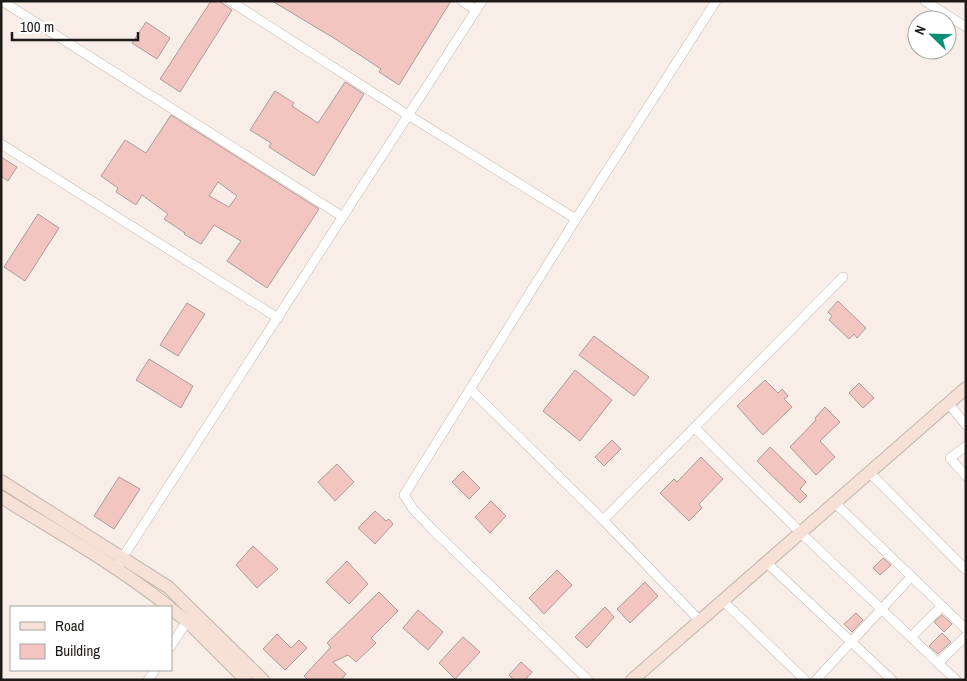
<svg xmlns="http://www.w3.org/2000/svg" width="967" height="681" viewBox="0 0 967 681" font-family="'Archivo Narrow',sans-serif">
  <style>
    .building { fill: #f3c5c1; stroke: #a89c9b; fill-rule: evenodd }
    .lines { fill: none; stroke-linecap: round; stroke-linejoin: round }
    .street-casing { stroke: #c1b7b0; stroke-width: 10 }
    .secondary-casing { stroke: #c1b7b0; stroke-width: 14 }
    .street { stroke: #fff; stroke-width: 9 }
    .secondary { stroke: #f7e0d5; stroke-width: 12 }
  </style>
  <rect width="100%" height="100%" fill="#f8eee7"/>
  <g class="building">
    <path d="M211,1H219L232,10L180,92L160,79Z"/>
    <path d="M272,1H451L399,85L379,72L381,69L337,40Z"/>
    <path d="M146,22L170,38L157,59L132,43Z"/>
    <path d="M345,82L364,94L314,176L269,147L271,143L250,130L275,91L294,103L292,106L318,123Z"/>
    <path d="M171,115L319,209L267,288L227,261L241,241L214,225L201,244L184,234L185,233L164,219L168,214L142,195L136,205L116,192L118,188L101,176L125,140L146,153ZM218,182L237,196L229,207L209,196Z"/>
    <path d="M1,157L17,167L8,181L1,176Z"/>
    <path d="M38,214L59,228L25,281L4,267Z"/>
    <path d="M838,301L866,328L857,338L854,334L849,339L829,320L832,316L828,312Z"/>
    <path d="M187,303L205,314L178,356L160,345Z"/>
    <path d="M594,336L649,377L634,396L579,355Z"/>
    <path d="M149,359L193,386L181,408L136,380Z"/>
    <path d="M575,370L612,400L580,441L543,411Z"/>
    <path d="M765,380L778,393L782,389L788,396L784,399L792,407L763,435L737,406Z"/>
    <path d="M859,383L874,398L863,408L849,393Z"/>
    <path d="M825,407L840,422L820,441L835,457L816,475L790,447L816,420L815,418Z"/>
    <path d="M612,440L621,449L604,466L595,457Z"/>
    <path d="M770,447L806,482L800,489L807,496L800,503L757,461Z"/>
    <path d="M701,457L723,479L699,504L702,508L689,521L660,493L674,479L677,482Z"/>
    <path d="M337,464L354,482L335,501L318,482Z"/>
    <path d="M463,471L480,488L469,499L452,482Z"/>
    <path d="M119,477L140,489L114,529L94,516Z"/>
    <path d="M491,501L506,516L490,533L475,517Z"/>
    <path d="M375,511L386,521L389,519L393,524L375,544L358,528Z"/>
    <path d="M253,546L278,569L257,588L236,565Z"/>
    <path d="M883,558L891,565L880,575L873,568Z"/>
    <path d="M347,561L368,584L349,604L326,582Z"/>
    <path d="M557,570L572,585L544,614L529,598Z"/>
    <path d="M645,582L658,596L630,623L617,609Z"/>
    <path d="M379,592L398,611L371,638L376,643L356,662L348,655L333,662L346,674L341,680H308L304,676L331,647L327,643Z"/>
    <path d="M605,607L614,617L587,648L575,637Z"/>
    <path d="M418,610L443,632L428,650L403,628Z"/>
    <path d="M856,613L863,620L852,632L844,624Z"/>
    <path d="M942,615L952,624L944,632L934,622Z"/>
    <path d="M942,633L951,642L938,654L929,646Z"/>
    <path d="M277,634L291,648L299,640L307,648L285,670L263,649Z"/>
    <path d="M463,637L480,652L455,679L439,663Z"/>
    <path d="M521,662L532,672L525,680H514L509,675Z"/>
  </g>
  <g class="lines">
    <defs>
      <g id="street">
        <path d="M2,1L343,217"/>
        <path d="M230,1L408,115L576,219"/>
        <path d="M462,1L476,10"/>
        <path d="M925,1L966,27"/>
        <path d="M1,144L278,318"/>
        <path d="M470,389L603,520"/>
        <path d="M948,403L966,425"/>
        <path d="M695,428L800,532L956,680"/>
        <path d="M966,446L950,458L966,476"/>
        <path d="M869,472L966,570"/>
        <path d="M834,502L966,629"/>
        <path d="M766,562L892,680"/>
        <path d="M119,563L482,1"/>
        <path d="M723,601L805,680"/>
        <path d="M700,621L603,520L843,277"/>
        <path d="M911,637L942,606"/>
        <path d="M171,646L187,621"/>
        <path d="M938,663L966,636"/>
        <path d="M148,680L155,670"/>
        <path d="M588,680L432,529L413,509L404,495L576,219L716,1"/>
        <path d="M816,680L911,577"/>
      </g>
      <g id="secondary">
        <path d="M1,481L168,587L263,680"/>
        <path d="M1,497C57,532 117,565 169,607"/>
        <path d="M171,609L187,621L246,680"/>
        <path d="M632,680L966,388"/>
      </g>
    </defs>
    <use href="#street" class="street-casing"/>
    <use href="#secondary" class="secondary-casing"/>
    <use href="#street" class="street"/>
    <use href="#secondary" class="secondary"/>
  </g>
  <rect width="967" height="681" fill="none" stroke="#1e1a18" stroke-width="5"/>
  <rect x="10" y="606" width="162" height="65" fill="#ffffff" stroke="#a5a3a3"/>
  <rect x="20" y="622" width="25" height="8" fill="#f7e0d5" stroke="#a5a3a3"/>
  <text x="55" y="631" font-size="15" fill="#1e1a18">Road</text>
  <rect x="20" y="644" width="25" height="15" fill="#f3c5c1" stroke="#a5a3a3"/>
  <text x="55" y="656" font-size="15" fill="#1e1a18">Building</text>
  <g transform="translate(932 35) rotate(293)"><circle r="24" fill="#ffffff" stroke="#a5a3a3"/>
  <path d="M0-4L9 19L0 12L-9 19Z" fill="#078e76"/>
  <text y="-8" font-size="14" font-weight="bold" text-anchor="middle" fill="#1e1a18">N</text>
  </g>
  <path d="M12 32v8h126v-8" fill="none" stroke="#1e1a18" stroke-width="2.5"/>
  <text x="20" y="32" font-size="15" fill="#1e1a18" stroke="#ffffff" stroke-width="4" paint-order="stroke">100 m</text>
</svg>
